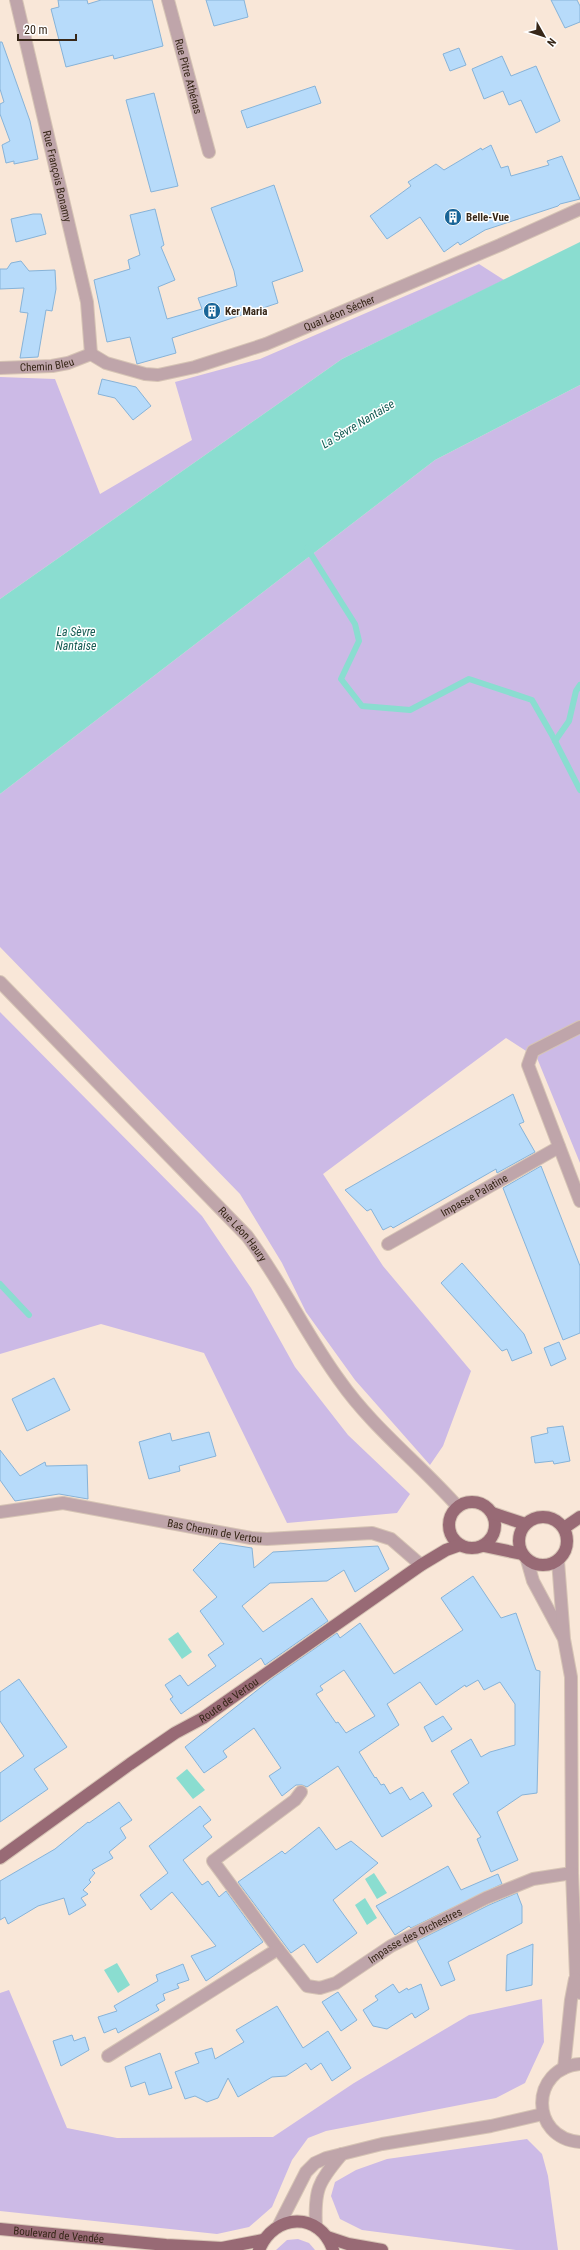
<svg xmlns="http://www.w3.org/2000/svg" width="580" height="2250" viewBox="0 0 580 2250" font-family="'Roboto Condensed',sans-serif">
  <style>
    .green { fill: #ccbae6 }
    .water { fill: #8addd0 }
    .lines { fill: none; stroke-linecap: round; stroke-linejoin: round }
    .stream { stroke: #8addd0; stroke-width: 6 }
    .building { fill: #b7dbfa; stroke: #87b3d8; fill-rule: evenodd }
    .minor-casing { stroke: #d6c4b5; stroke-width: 14 }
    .major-casing { stroke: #d6c4b5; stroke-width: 14 }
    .minor { stroke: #bfa5aa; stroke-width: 12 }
    .major { stroke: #986a75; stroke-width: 12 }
    .labels { text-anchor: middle; stroke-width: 3; stroke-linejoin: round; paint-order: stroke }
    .street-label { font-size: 11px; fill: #372718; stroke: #fff }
    .poi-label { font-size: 11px; font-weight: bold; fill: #372718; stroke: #fff; text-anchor: start }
    .water-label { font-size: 12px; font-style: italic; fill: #155b53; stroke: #fff }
  </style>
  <rect width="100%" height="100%" fill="#f9e7d8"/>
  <g class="green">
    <path d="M479,264L504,280L342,359L0,599V377L55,379L100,494L192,440L175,382L260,359Z"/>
    <path d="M580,385V1163L537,1058L506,1038L323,1174L383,1266L471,1371L443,1446L430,1465L355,1380L306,1312L282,1263L240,1194L0,947V794L435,460Z"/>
    <path d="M0,1012L202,1216L251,1288L295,1367L348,1435L410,1494L397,1513L287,1523L204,1353L101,1324L0,1354Z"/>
    <path d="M9,1990L67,2128L117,2138L273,2137L354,2083L469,2015L542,1999L544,2042L525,2083L496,2098L326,2131L308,2138L292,2160L272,2207L249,2227L217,2234L0,2211V1993Z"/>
    <path d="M527,2139L542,2154L548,2176L558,2250H516L362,2230L340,2219L331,2196L335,2182L356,2170L387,2159Z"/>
    <path d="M298,2239L309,2243L315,2250H276L287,2240Z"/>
  </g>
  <g class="water">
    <path d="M580,242V385L435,460L0,794V599L342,359Z"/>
    <path d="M178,1632L192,1652L182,1659L168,1639Z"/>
    <path d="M187,1769L205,1790L193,1799L176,1778Z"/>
    <path d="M374,1873L387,1893L377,1899L365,1879Z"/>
    <path d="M365,1898L377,1918L367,1925L355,1905Z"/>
    <path d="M117,1963L130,1985L118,1993L104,1970Z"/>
  </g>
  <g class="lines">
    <g class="stream">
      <path d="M307,548L355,624L359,641L341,679L362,706L410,710L469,679L532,700L552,735L580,790"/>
      <path d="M555,741L569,721L576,691L580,685"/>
      <path d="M0,1284L29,1315"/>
    </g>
  </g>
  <g class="building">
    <path d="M58,0H87L88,4L101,0H152L163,46L114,59L113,55L66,67L51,9L59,7Z"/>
    <path d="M206,0H244L248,17L214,26Z"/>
    <path d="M551,0H577L580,6V22L565,28Z"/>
    <path d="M0,42H2L30,121L38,159L14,164V161L6,163L2,145L10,141L0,114V104L4,102L0,89Z"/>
    <path d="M459,48L466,65L450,71L443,54Z"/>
    <path d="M502,56L511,76L536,66L560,121L536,133L521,100L509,105L503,91L484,99L472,69Z"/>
    <path d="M315,86L321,103L247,128L241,111Z"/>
    <path d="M154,93L178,186L151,192L126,100Z"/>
    <path d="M491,145L501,168L508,166L511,176L549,165L547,161L562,156L580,199L560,204L558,206L485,230L460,245L458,242L444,252L420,217L387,239L370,216L411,186L408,182L436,164L444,170L481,148L482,150Z"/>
    <path d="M274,185L303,271L272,282L278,303L172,338L176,353L137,364L130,337L107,342L94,280L130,269L128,260L140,255L130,215L155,209L164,245L161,247L175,280L158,287L167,319L202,309L198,298L237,286L234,271L211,208Z"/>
    <path d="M33,214H41L46,234L16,242L11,219Z"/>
    <path d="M21,261L29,271L55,270L56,289L52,311L46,310L38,357L20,358L28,313L20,312L24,288L0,289V269H7L11,263Z"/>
    <path d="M102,379L136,387L151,406L133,420L115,398L98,394Z"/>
    <path d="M513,1094L524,1122L519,1124L535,1152L497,1173L496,1169L393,1228L391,1226L383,1230L371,1209L367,1211L345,1190Z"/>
    <path d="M541,1166L580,1266V1333L563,1340L503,1188Z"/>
    <path d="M462,1263L524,1334L532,1353L512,1361L507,1349L502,1351L441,1283Z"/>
    <path d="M559,1342L566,1359L551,1366L544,1348Z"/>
    <path d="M54,1378L70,1410L27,1431L12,1399Z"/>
    <path d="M563,1426L570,1461L554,1464L553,1461L535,1463L531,1437L548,1433L547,1428Z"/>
    <path d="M209,1432L216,1456L179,1466L180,1471L149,1479L139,1442L170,1433L172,1441Z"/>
    <path d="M0,1450L20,1476L45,1462L46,1466L87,1465L88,1499L59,1494L15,1501L0,1480Z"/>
    <path d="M220,1543L252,1548L254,1568L273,1552L378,1546L389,1569L355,1592L344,1570L327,1581L270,1583L242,1606L263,1632L312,1598L328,1621L265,1665L261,1658L181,1714L170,1699L173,1697L165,1685L180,1675L188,1686L216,1666L208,1655L224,1644L200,1611L217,1597L193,1570Z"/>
    <path d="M473,1576L501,1618L516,1613L536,1670L540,1671L537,1793L522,1795L497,1812L518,1860L491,1872L477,1839L481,1837L453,1794L469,1783L451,1751L471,1739L481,1757L490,1752L515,1745V1704L500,1682L484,1690L478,1680L466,1687L465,1685L436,1705L420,1682L387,1704L399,1725L359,1752L375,1778L376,1777L381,1785L384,1784L390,1794L402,1787L410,1800L423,1792L432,1806L382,1837L338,1766L307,1787L302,1785H296L282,1796L269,1776L281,1768L254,1728L223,1751L227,1757L204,1773L185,1747L274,1677L337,1633L340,1638L360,1623L394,1674L463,1630L441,1598ZM344,1670L375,1716L346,1733L338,1722L336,1723L316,1694L323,1690L320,1686Z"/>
    <path d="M19,1679L67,1747L34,1769L48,1789L0,1822V1773L24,1756L0,1721V1692Z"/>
    <path d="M443,1716L452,1729L432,1742L424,1727Z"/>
    <path d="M119,1802L132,1820L120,1828L126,1838L109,1852L113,1858L92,1870L95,1873L89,1880L91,1882L83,1890L88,1894L81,1898L86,1905L69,1915L64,1898L38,1906L8,1924L5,1917L0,1920V1881L55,1849L88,1822L89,1823Z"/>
    <path d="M200,1806L211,1820L203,1826L212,1837L183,1860L202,1885L208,1881L219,1897L226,1891L263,1942L206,1981L191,1956L216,1946L172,1892L151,1910L140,1895L168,1873L149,1846Z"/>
    <path d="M319,1827L336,1850L351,1841L378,1863L333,1900L357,1933L317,1963L304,1944L291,1953L238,1882L282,1851L285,1854Z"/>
    <path d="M448,1866L461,1890L498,1874L502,1884L411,1928L409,1926L395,1935L376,1906Z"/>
    <path d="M517,1893L522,1906V1923L448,1962L455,1980L441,1986L417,1941L489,1905Z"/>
    <path d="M533,1944L532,1985L506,1991L507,1955Z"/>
    <path d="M183,1964L189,1980L177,1984L179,1988L163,1994L165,2000L156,2005L159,2010L118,2033L116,2028L104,2033L98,2017L117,2011L114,2006L158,1981L156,1975Z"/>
    <path d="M393,1984L399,1993L407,1988L408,1990L421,1984L429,2009L415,2018L412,2013L387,2029L373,2026L363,2010L378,2000L375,1996Z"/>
    <path d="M338,1992L357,2020L341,2031L322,2002Z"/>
    <path d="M277,2006L303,2048L328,2031L351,2068L332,2081L321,2063L311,2070L306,2063L286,2076L272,2077L238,2097L228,2078L218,2098L207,2102L195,2096L185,2099L175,2072L199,2063L195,2053L212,2048L215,2059L244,2042L236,2030Z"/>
    <path d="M72,2035L74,2041L85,2037L89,2050L61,2066L53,2041Z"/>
    <path d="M160,2053L172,2088L149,2095L145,2082L131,2087L125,2067Z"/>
  </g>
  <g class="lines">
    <defs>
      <g id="minor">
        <path id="s1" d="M16,0L87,302L91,354"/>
        <path id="s2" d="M168,0L209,152"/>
        <path id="s3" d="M91,354L106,363L145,374L158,375L195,367L266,344L500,245L580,209"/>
        <path id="s4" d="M0,368L52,366L68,363L91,354"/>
        <path id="s5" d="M0,982L247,1236C282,1282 306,1335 340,1381C373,1428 420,1464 458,1507"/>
        <path d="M580,1027L533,1051L528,1065L580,1201"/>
        <path id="s6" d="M388,1244L559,1147"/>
        <path id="s7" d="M0,1512L63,1503L251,1538L267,1539L372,1533L391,1539L421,1565"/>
        <path d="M527,1560L533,1581L563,1637"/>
        <path d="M558,1561L564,1639L571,1677L572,1873L576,1976L580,1993"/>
        <path id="s8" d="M301,1792L295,1800L213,1861L278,1949L307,1986L320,1988L336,1983L391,1946L486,1898L533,1879L572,1873"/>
        <path d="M108,2056L278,1949"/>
        <path d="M580,2064C530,2068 529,2138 580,2142"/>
        <path d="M564,2068L571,2000L575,1979"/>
        <path d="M279,2225L306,2172L315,2163L326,2158L382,2144L491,2126L543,2114"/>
        <path d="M316,2227C314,2190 318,2182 342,2154"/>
      </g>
      <g id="major">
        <circle cx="472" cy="1525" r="23"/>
        <path d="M492,1513L525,1524"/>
        <circle cx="543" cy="1541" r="24"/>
        <path d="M564,1528L580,1517"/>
        <path d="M484,1546L522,1554"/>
        <path id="s9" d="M0,1858L130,1764L175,1733L203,1718L421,1565L446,1550L460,1545"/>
        <path id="s10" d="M0,2229L166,2245L222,2248L263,2240"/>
        <path d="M327,2237L348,2244L382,2250"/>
        <path d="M259,2250C274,2213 320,2211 333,2250"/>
      </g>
    </defs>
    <use href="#minor" class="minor-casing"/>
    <use href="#major" class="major-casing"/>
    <use href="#minor" class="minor"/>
    <use href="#major" class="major"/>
  </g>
  <defs>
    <symbol id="building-disc" viewBox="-11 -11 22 22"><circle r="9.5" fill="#186497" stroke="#fff"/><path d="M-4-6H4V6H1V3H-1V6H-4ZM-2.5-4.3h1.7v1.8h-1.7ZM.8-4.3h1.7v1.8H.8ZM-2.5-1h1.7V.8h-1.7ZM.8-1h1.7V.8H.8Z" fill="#fff"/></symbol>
  </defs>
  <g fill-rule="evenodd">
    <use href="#building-disc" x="443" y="207" width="20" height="20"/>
    <use href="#building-disc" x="202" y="301" width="20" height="20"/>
  </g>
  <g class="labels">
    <g class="street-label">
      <text dy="4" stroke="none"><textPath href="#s2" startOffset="79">Rue Pitre Athénas</textPath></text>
      <text dy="4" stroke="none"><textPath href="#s1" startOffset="181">Rue François Bonamy</textPath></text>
      <text dy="4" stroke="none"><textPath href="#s3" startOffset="263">Quai Léon Sécher</textPath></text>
      <text dy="4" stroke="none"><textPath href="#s4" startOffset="47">Chemin Bleu</textPath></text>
      <text dy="4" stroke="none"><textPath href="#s6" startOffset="99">Impasse Palatine</textPath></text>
      <text dy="4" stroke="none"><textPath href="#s5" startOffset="350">Rue Léon Haury</textPath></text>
      <text dy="4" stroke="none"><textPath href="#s7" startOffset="218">Bas Chemin de Vertou</textPath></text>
      <text dy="4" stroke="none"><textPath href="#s9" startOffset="278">Route de Vertou</textPath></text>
      <text dy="4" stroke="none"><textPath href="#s8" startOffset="391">Impasse des Orchestres</textPath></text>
      <text dy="4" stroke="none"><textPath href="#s10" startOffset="59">Boulevard de Vendée</textPath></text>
    </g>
    <g class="poi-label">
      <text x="466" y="221">Belle-Vue</text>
      <text x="225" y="315">Ker Maria</text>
    </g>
    <g class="water-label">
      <text transform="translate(358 424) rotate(-31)" y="4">La Sèvre Nantaise</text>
      <text x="76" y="636">La Sèvre<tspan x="76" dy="14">Nantaise</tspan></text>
    </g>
  </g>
  <g transform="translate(544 36) rotate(129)" stroke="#ffffff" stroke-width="3" paint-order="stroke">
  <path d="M0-3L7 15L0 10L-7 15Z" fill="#372718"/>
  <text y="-6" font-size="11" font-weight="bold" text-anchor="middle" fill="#372718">N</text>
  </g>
  <path d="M18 34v6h58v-6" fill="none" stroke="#372718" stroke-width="2"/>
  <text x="24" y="34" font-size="12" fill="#372718" stroke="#ffffff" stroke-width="3" paint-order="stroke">20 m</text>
</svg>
